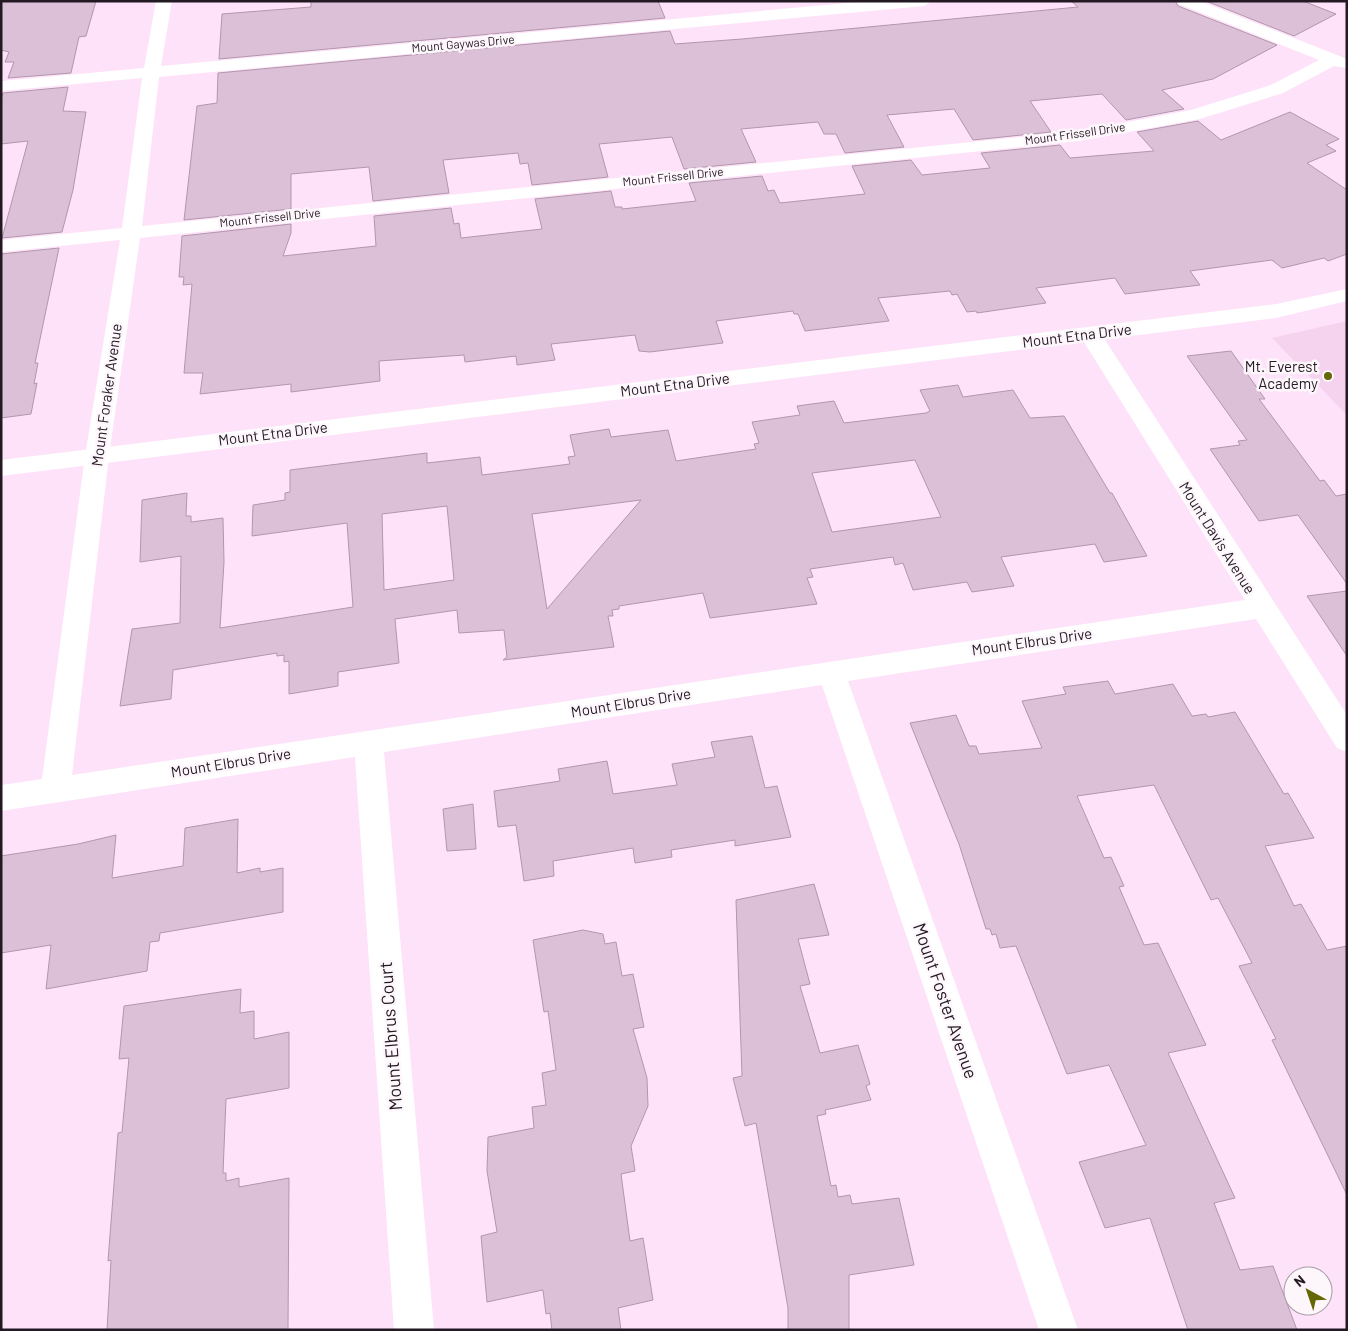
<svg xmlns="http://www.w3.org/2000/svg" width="1348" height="1331" viewBox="0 0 1348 1331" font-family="Barlow,sans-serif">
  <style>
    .built { fill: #f5d3ef }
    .building { fill: #dcc0d7; stroke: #b197ac; fill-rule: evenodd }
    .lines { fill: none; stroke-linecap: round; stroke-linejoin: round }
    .street { fill: #fff; fill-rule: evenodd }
    .secondary { fill: #fff; fill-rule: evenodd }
    .poi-dot { fill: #646702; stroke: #fdf7fc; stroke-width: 2 }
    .labels { text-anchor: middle; stroke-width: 5; stroke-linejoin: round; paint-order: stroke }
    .far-street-label { font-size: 12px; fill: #231922; stroke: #fdf7fc }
    .street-label { font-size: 15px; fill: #231922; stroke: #fdf7fc }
    .poi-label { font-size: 15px; fill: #231922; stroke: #fdf7fc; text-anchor: end }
    .near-street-label { font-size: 18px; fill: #231922; stroke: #fdf7fc }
  </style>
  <rect width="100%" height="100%" fill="#fee2f9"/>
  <path class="built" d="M1347,321V415L1272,338Z"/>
  <g class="building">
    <path d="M1,1H96L86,36L79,37L71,73L8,78L14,62H5L9,52L1,50Z"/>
    <path d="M311,1H658L665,18L219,59L222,14L311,7Z"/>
    <path d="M1071,1H1175L1178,6L1277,45L1213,79L1162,90L1184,109L1126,120L1102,94L1030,101L1051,132L973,140L954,109L887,115L904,147L845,153L836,134H824L818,122L741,129L756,162L684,169L672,137L599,144L608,177L532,185L528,163L520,164L518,153L443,160L449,193L373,201L369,167L291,174V209L184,220L197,106L217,103L218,73L670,31L675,44L742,39L1078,7Z"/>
    <path d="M1206,1H1303L1336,14L1294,36Z"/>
    <path d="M68,87L63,111L86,112L73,190L62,232L2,238L28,141L1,144V99L3,93Z"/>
    <path d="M1290,112L1339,139L1326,145L1336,151L1307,163L1347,190V254L1328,261L1324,258L1282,268L1272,260L1190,271L1200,285L1125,294L1115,278L1036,288L1046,303L977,313L976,311L967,312L957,294L952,295L950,291L878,298L889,321L805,331L798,314H794L793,311L716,321L723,343L650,352L639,351L635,335L551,344L555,360L517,365L516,356L465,362L464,355L379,361L380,381L291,392V384L200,394L203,373H184L192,284L183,285L184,277H179L182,236L291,224V233L283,256L376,246L374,216L451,208L454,224L459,223L461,238L542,229L535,199L611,191L615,207H622V209L696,201L689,183L762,176L768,191L774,190L780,203L865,194L852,166L911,160L922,175L990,168L981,153L1060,145L1070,158L1154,151L1137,132L1198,121L1221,140Z"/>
    <path d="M59,248L35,363H38L34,384L37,383L31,414L1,418V254Z"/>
    <path d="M1231,351L1265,399H1259L1320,481L1324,480L1336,496L1347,494V584L1298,515L1259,521L1210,449L1240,445L1238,441L1247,440L1187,356Z"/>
    <path d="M958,385L963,397L1013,390L1030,418L1064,416L1110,493H1112L1147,556L1104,562L1095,544L1001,557L1014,586L972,592L967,582L913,590L903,563L895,565L893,557L810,569L813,577L807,578L817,604L710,618L703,593L619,606V609L612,610L613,616H608L614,647L503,660L507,657L504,630L459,633L457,610L395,619L399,663L338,672V686L289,694V661L284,662V655L277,656V653L173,670L171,699L120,706L132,629L180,623L181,556L140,562L142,500L187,493L186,516H191V522L223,518L224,562L220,628L353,607L347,523L252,536L253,505L285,500V493L290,492V470L427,453V463L480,457L482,475L570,464L568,457L575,456L570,435L609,429L611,437L668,430L676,461L756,449L754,444L759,443L752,422L800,415L797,406L834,401L844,423L926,413L930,411L920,390ZM915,460L941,517L832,532L812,473ZM641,500L547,609L532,514ZM447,506L454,580L384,590L382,514Z"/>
    <path d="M1347,591V656L1307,596Z"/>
    <path d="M1108,681L1115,694L1173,684L1192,716L1206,714L1208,717L1235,712L1284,794L1288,793L1314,838L1265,846L1294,906L1301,904L1327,950L1347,946V1195L1272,1040L1276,1039L1239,966L1252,963L1218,898L1211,900L1154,785L1077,796L1104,858L1111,857L1124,886L1119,887L1144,945L1158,943L1206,1045L1168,1053L1235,1198L1214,1203L1240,1270L1273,1266L1297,1330H1188L1150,1218L1105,1228L1079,1162L1146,1145L1109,1065L1067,1074L1016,946L1000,948L996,934L992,935L990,929H986L959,844L910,723L956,715L969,746H976L979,754L1042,748L1022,701L1066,694L1063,687Z"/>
    <path d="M752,736L765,788L777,786L791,837L735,846V840L671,850L672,857L635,863L633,848L553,861L554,876L524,881L516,825L498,827L494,791L560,781L558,769L607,761L613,794L677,785L672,764L715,757L711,742Z"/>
    <path d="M473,804L476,849L447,851L443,809Z"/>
    <path d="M238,819L237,873L260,868V872L283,868V912L160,933L159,941L150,942L147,971L46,989L51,945L1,953V856L78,844L116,835L112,878L183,866L185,828Z"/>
    <path d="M814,884L829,935L798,939L810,984L800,986L820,1053L858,1045L870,1084L866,1086L871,1100L825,1110L826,1114L817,1116L831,1186L836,1185L838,1197L850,1195L852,1204L899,1198L914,1265L849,1275V1330H788V1308L756,1123L745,1126L733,1078L742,1076L736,900Z"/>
    <path d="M583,930L603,934L605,944L616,942L622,976L633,974L644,1027L633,1029L647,1078L648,1106L631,1146L635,1171L621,1174L630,1241L643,1238L653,1300L618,1308L621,1330H552L550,1313L546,1314L543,1290L487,1302L481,1236L497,1232L487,1171L488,1137L534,1128L532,1107L546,1105L542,1073L556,1070L548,1011L544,1012L533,940Z"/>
    <path d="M241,989L240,1013L254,1011V1039L289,1032V1088L226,1099L223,1173H226V1181L239,1178V1187L289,1178L288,1330H107L111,1260L108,1261L118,1133L122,1132L129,1058L119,1059L124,1006Z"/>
  </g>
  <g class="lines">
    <path class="street" d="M156,1H172L161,66L869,1H932L924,6L159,77L142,226L1079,131L1191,110L1271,85L1319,60L1179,4L1177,1H1200L1347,59V68L1334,66L1283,93L1200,119L1079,141L140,238L109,456L72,775L1245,600L1079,334L1082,329L1090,327L1098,329L1347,715V752L1337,748L1256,619L848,681L1078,1330H1039L822,685L384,752L434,1330H394L355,757L1,811V785L42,779L85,456L120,240L1,252V240L122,228L142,78L1,91V81L144,68Z"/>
    <path class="secondary" d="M1347,289V301L1276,318L1,476V460L1276,304Z"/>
  </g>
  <circle class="poi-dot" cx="1328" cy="376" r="5"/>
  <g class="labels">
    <g class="far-street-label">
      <text transform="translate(463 44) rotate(-5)" y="4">Mount Gaywas Drive</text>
      <text transform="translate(1075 134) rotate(-8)" y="4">Mount Frissell Drive</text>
      <text transform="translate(673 177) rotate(-6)" y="4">Mount Frissell Drive</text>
      <text transform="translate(270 218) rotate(-6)" y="4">Mount Frissell Drive</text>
    </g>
    <g class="street-label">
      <text transform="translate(1077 336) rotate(-7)" y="5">Mount Etna Drive</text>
      <text transform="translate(675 385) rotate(-7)" y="5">Mount Etna Drive</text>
      <text transform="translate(107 395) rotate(-82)" y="5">Mount Foraker Avenue</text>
      <text transform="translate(273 434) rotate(-7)" y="5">Mount Etna Drive</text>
      <text transform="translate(1217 538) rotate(58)" y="5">Mount Davis Avenue</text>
      <text transform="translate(1032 642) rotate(-8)" y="5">Mount Elbrus Drive</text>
      <text transform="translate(631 703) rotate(-9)" y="5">Mount Elbrus Drive</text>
      <text transform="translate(231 763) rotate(-9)" y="5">Mount Elbrus Drive</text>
    </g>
    <g class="poi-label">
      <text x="1318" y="372">Mt. Everest<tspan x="1318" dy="17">Academy</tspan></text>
    </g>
    <g class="near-street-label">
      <text transform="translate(945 1001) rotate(71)" y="6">Mount Foster Avenue</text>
      <text transform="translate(391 1036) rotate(-94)" y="6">Mount Elbrus Court</text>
    </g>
  </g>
  <rect width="1348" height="1331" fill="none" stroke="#231922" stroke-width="5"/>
  <g transform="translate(1308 1291) rotate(320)"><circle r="24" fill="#fdf7fc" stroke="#a69ea5"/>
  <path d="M0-4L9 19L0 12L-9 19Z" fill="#646702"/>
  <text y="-8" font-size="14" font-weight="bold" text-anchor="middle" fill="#231922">N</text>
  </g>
</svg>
